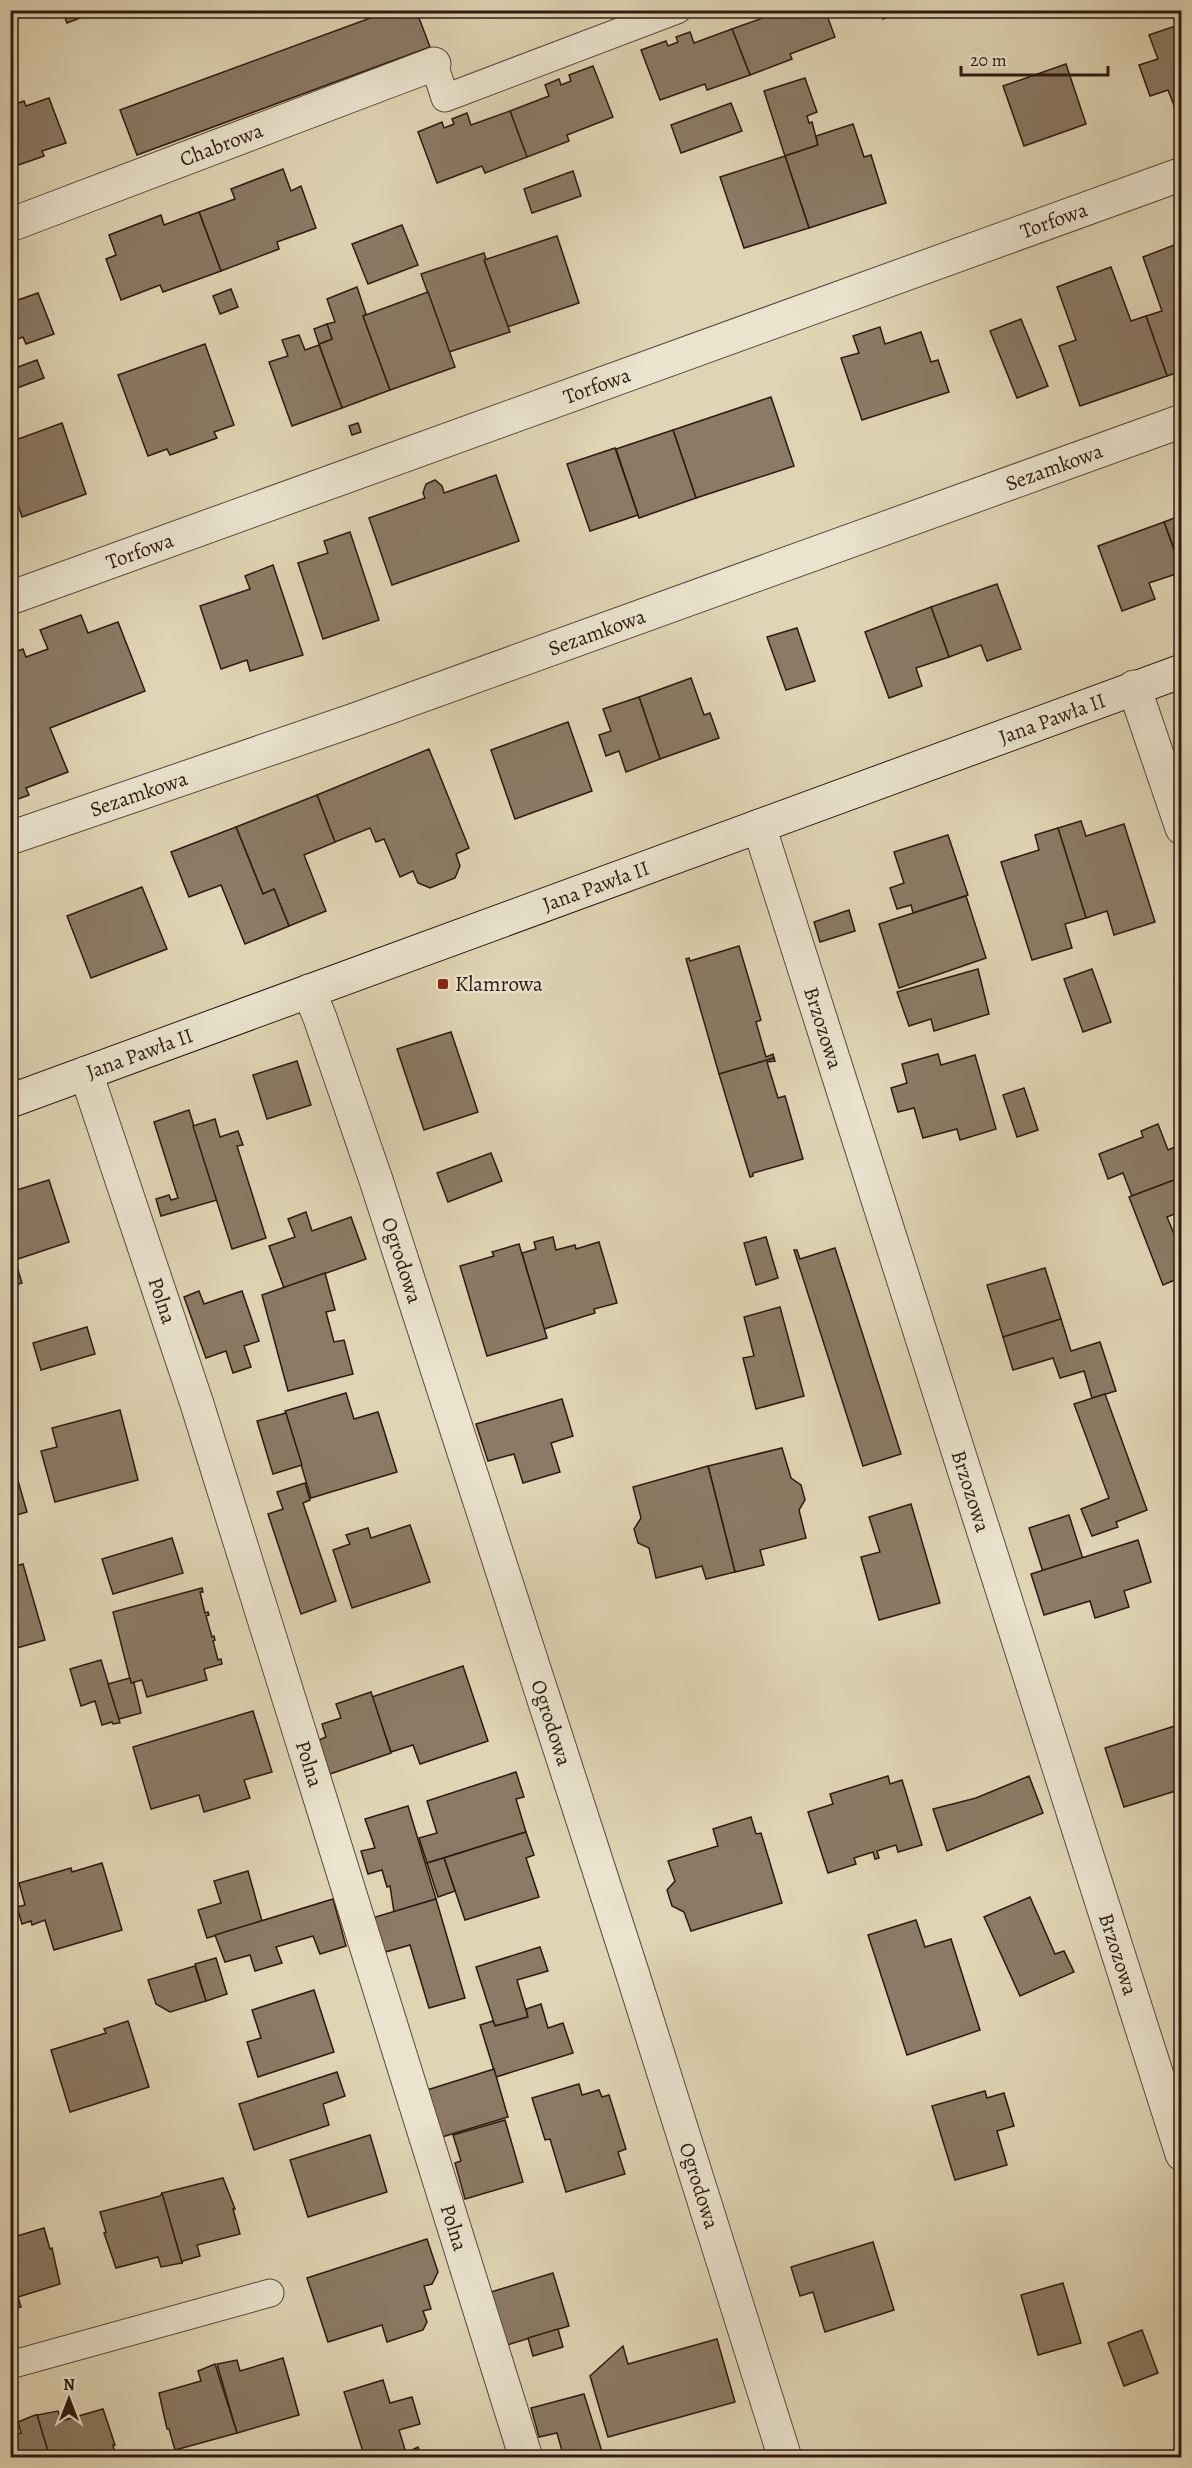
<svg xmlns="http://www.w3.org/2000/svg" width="1192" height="2468" viewBox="0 0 1192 2468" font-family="Alegreya,serif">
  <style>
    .building { fill: #8b7a65; stroke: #2f1910; stroke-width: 1.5 }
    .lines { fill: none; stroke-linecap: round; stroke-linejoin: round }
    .lane-casing { stroke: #5b4839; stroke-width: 29 }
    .street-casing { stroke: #5b4839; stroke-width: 35 }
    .secondary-casing { stroke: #2f1910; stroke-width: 35 }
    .lane { stroke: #eae3ce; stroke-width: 27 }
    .street { stroke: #eae3ce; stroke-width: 33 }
    .secondary { stroke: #eae3ce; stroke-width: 33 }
    .poi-dot { fill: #8f2418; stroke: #eae3ce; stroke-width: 2 }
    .labels { text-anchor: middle; stroke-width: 4.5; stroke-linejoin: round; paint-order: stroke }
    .street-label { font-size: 21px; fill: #2f1910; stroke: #eae3ce }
    .poi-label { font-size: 21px; fill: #2f1910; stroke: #eae3ce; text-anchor: start }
  </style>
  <rect width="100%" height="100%" fill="#dfd4b4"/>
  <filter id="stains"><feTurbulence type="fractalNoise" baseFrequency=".00333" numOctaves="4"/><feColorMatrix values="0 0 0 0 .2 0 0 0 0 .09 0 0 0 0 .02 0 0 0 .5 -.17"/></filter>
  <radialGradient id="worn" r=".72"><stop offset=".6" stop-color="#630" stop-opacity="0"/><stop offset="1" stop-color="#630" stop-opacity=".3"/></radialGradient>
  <g class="building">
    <path d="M62,10H101L67,23Z"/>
    <path d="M392,10H416L430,47L137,155L120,110Z"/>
    <path d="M769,10H825L835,37L790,54L792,59L750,75L732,29L771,15Z"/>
    <path d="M880,10H905L883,19Z"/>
    <path d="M1181,24L1182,105L1175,108L1168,90L1150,96L1139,65L1158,59L1149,35Z"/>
    <path d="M732,29L750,75L707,90L705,84L660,100L641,50L666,41L668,46L678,42L676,37L690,32L694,43Z"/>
    <path d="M1066,64L1086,124L1024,146L1003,86Z"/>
    <path d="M593,66L613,117L567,135L569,141L527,157L510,111L549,96L545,85L559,79L561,85L571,81L569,75Z"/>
    <path d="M805,78L817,112L807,116L809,123L812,122L818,145L785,156L764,91Z"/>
    <path d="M49,98L66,143L42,151L44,156L10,168V106L24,101L26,106Z"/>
    <path d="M731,103L742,131L681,153L671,125Z"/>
    <path d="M510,111L527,157L485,173L482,166L437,183L418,132L442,122L444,128L454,124L452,119L467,113L471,125Z"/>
    <path d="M853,124L864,157L871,155L886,203L809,228L785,156L818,145L816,136Z"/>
    <path d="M785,156L809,228L744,248L720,177Z"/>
    <path d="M283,169L291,191L301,186L316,228L277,242L279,249L221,271L199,212L235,199L231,189Z"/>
    <path d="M573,171L581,196L532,213L524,189Z"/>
    <path d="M199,212L221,271L163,292L160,285L121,300L106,259L116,255L109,235L161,215L164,225Z"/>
    <path d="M402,225L418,265L368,284L352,244Z"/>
    <path d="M557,236L579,303L507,327L484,260Z"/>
    <path d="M1182,242V371L1167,376L1146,316L1162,311L1143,257Z"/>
    <path d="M484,253L486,259L484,260L510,332L449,352L421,274Z"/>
    <path d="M1111,267L1131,321L1146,316L1167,376L1080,406L1059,346L1076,340L1057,287Z"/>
    <path d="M357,287L366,314L363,316L390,390L342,408L319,344L332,339L327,324L335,322L327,299Z"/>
    <path d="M231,289L238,307L220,314L213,296Z"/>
    <path d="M428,292L455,367L390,390L363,316Z"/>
    <path d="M38,293L54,334L26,344L23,337L10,342V297L12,302Z"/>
    <path d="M1021,319L1048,386L1017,398L990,331Z"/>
    <path d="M327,324L332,339L319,344L314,329Z"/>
    <path d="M880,327L885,344L921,332L931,362L938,360L949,392L862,420L841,358L859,353L853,336Z"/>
    <path d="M299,335L305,350L319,345L342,408L292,426L269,362L288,356L282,340Z"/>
    <path d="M205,344L234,425L214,432L217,438L170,455L167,449L148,456L118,375Z"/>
    <path d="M37,360L44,378L17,388L10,370Z"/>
    <path d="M10,372L17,388L10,391Z"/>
    <path d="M771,397L794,466L696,498L673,430Z"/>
    <path d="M62,423L86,494L22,517L14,493L10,495V442Z"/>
    <path d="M358,423L361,432L352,435L349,426Z"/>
    <path d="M673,430L696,498L639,518L616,449Z"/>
    <path d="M615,448L638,515L590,531L567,464Z"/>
    <path d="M496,475L519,541L392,585L369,518L425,498L423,493L426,484L435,480L442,486L444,493Z"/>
    <path d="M1182,515V570L1164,522Z"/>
    <path d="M1164,522L1182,572L1149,583L1155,599L1122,611L1098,546Z"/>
    <path d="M350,532L379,620L323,639L298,563L328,553L324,541Z"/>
    <path d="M273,565L303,655L250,671L247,660L221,669L200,606L250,589L245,576Z"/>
    <path d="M997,584L1021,649L987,661L981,645L949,657L931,607Z"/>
    <path d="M931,607L949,657L916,668L922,686L889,698L865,632Z"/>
    <path d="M81,615L88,633L118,622L145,691L50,728L68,772L26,788L29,795L10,802V654L23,649L26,657L48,649L40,630Z"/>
    <path d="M797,628L815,681L786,690L767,637Z"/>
    <path d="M691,678L704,715L710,713L719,738L660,759L639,697Z"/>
    <path d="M639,697L660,759L626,772L619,751L606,756L599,735L611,731L603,709Z"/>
    <path d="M568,722L592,791L515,819L491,750Z"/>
    <path d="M429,749L469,848L456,854L460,866L455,878L430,888L418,883L413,871L400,877L384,839L376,842L370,828L335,842L317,795Z"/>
    <path d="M317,795L335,842L304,855L326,911L289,926L274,889L263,894L236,827Z"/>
    <path d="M1081,821L1086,836L1124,824L1155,922L1114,935L1107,911L1086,918L1058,828Z"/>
    <path d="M236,827L263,894L274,889L289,926L245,944L221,885L189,897L171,852Z"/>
    <path d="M1058,828L1086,918L1065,924L1072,948L1032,960L1001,862L1039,850L1035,835Z"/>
    <path d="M948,835L968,895L913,913L911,905L897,909L890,888L904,883L894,852Z"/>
    <path d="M142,887L167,949L91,978L67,916Z"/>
    <path d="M966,896L986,958L899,988L879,924Z"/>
    <path d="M849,910L855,931L820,942L814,922Z"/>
    <path d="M739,946L761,1020L756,1022L766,1057L773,1054L774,1058L719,1074L686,959L689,958L690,961Z"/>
    <path d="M978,969L989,1014L934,1031L931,1019L909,1026L897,992Z"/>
    <path d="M1092,969L1111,1022L1083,1032L1064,979Z"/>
    <path d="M1182,980V1003L1174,982Z"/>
    <path d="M451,1032L478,1112L424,1130L397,1049Z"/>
    <path d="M938,1054L941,1065L975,1055L996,1129L960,1140L957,1129L923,1138L914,1108L898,1112L891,1088L907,1083L902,1064Z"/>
    <path d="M774,1058L775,1061L767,1062L778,1098L785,1096L803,1159L753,1173V1176L750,1177L719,1074Z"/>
    <path d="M297,1061L311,1105L267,1119L253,1075Z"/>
    <path d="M1024,1088L1038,1130L1017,1137L1003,1095Z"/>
    <path d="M189,1110L217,1200L161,1216L156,1199L169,1195L171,1200L178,1198L154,1122Z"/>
    <path d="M215,1119L220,1137L238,1131L243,1145L237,1146L266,1238L232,1249L193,1126Z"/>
    <path d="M1158,1124L1168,1150L1182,1144V1177L1132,1196L1123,1173L1108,1179L1099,1154L1143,1137L1141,1131Z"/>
    <path d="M491,1153L502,1181L448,1202L437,1173Z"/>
    <path d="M1182,1177V1211L1167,1217L1182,1253V1277L1163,1285L1129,1197Z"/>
    <path d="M49,1180L69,1242L15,1260L22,1283L10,1287V1192Z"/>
    <path d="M306,1212L312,1231L351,1217L366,1259L284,1288L269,1246L295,1237L288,1219Z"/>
    <path d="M553,1237L556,1250L575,1245L576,1249L599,1242L617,1303L594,1309L595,1313L544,1329L522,1253L536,1249L534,1242Z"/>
    <path d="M766,1237L778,1278L756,1285L744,1243Z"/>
    <path d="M519,1244L547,1338L487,1356L460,1266L494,1256L492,1252Z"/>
    <path d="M835,1248L901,1454L863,1466L794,1250H797L800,1259Z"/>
    <path d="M1045,1268L1061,1319L1003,1337L987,1285Z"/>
    <path d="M325,1273L335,1310L326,1312L334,1342L344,1340L353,1374L288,1391L262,1295Z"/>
    <path d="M199,1291L204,1304L242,1291L259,1341L244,1346L251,1367L233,1373L226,1351L206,1358L184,1297Z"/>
    <path d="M780,1307L804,1396L756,1409L743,1358L754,1356L744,1317Z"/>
    <path d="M1061,1319L1071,1351L1100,1342L1116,1391L1092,1398L1084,1371L1060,1378L1053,1358L1013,1370L1003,1337Z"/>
    <path d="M87,1327L95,1354L41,1370L33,1343Z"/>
    <path d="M346,1393L354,1419L378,1412L397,1472L311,1498L285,1411Z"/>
    <path d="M1105,1394L1147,1510L1116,1522L1118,1527L1092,1536L1081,1509L1109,1498L1074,1404Z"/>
    <path d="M562,1399L573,1436L551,1443L560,1472L523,1483L514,1454L488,1461L476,1424Z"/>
    <path d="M120,1410L138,1480L55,1502L41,1451L57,1447L52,1428Z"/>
    <path d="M286,1413L302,1465L273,1474L257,1421Z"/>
    <path d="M782,1448L791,1478L801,1485L805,1500L799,1510L806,1538L760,1550L764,1565L735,1572L708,1466Z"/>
    <path d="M10,1453L27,1512L10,1517Z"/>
    <path d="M708,1466L735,1572L706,1579L702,1566L656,1578L649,1548L638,1543L634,1529L641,1518L633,1487Z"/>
    <path d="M305,1483L310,1500L303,1503L336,1601L301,1614L268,1514L283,1509L277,1492Z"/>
    <path d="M911,1504L940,1603L879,1620L861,1557L880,1552L869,1517Z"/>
    <path d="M1069,1515L1083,1559L1043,1572L1029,1528Z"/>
    <path d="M410,1525L430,1582L352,1608L333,1550L350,1544L346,1535L368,1528L371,1538Z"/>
    <path d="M172,1538L183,1573L113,1594L102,1559Z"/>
    <path d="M1138,1540L1151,1582L1124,1591L1129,1607L1095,1618L1090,1601L1044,1615L1031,1574Z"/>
    <path d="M23,1564L45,1640L10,1650V1568Z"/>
    <path d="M202,1588L203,1592H200L205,1613L208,1612L209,1615L206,1616L212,1637L214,1636L215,1640L213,1641L218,1660L221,1659L222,1664L204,1669L207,1680L147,1697L142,1680L131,1683L113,1612Z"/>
    <path d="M101,1660L119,1719L120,1723L113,1724L112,1722L102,1725L95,1701L81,1706L70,1669Z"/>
    <path d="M463,1666L488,1741L420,1764L413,1745L391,1752L372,1697Z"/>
    <path d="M130,1678L131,1683H134L141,1713L119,1719L108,1684Z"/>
    <path d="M371,1692L391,1753L330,1774L319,1740L326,1737L322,1724L341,1718L336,1704Z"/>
    <path d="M253,1711L272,1772L244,1780L250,1798L204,1812L199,1795L151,1809L133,1747Z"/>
    <path d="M1178,1725L1182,1736V1767L1176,1769L1182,1789L1124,1807L1105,1748Z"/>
    <path d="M516,1772L524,1797L516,1799L526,1832L427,1863L419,1838L437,1833L427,1801Z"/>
    <path d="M888,1776L890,1784L902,1780L922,1845L898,1852L896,1845L877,1851L879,1858L875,1859L873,1852L854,1858L856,1864L828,1873L808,1812L833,1804L830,1794Z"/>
    <path d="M1029,1776L1043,1813L947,1851L933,1809L976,1798Z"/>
    <path d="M408,1806L436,1899L394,1912L390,1886L387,1887L382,1870L368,1874L361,1851L375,1848L365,1819Z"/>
    <path d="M751,1817L756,1834L761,1833L782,1903L691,1931L684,1912L672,1906L667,1890L675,1881L668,1861L718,1846L713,1829Z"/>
    <path d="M526,1832L534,1855L526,1858L539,1897L465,1920L444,1858Z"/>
    <path d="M444,1858L455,1891L438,1897L427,1863Z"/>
    <path d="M102,1863L122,1930L54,1950L45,1920L32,1925L31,1921L22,1924L17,1907L25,1905L19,1883L71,1868L72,1872Z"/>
    <path d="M248,1871L262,1921L207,1938L198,1910L221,1903L214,1881Z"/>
    <path d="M1030,1897L1055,1954L1064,1951L1074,1972L1020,1996L984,1917Z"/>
    <path d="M333,1899L346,1946L320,1954L313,1936L276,1947L282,1963L255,1971L250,1955L225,1962L215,1935Z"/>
    <path d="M436,1899L465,1998L429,2008L410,1945L382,1953L372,1918Z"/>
    <path d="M916,1920L925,1947L951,1939L980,2030L907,2055L868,1935Z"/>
    <path d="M540,1947L548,1971L517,1980L528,2017L495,2026L476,1967Z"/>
    <path d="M216,1958L227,1994L206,2001L195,1964Z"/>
    <path d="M195,1966L206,2001L170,2012L156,2004L148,1980Z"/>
    <path d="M314,1990L334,2052L258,2077L247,2042L261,2038L252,2010Z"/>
    <path d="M541,2004L548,2028L563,2023L573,2053L496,2077L480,2025L493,2021L495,2026L528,2017L526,2009Z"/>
    <path d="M128,2021L149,2087L70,2112L51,2050L106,2033L104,2029Z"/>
    <path d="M494,2069L508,2117L442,2137L427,2090Z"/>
    <path d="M337,2072L345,2096L323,2104L329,2125L254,2150L239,2104Z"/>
    <path d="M579,2084L582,2095L599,2090L602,2097L609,2095L626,2149L618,2152L625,2174L566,2192L550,2139L545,2140L532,2098Z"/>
    <path d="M985,2091L987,2098L1004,2093L1014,2126L997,2131L1007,2165L955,2180L932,2106Z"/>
    <path d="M505,2120L523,2182L465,2199L455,2163L461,2161L453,2135Z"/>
    <path d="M370,2135L387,2192L308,2217L290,2160Z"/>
    <path d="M223,2178L235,2209H233L240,2234L197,2245L200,2256L183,2261L182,2263L162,2193Z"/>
    <path d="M162,2193L182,2263L161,2267L158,2257L116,2268L104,2233L106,2232L100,2212L160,2196Z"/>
    <path d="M44,2228L50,2249L52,2248L60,2284L18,2297L21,2307L10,2310V2238Z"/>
    <path d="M427,2239L438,2272L432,2284L424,2286L431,2309L423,2311L427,2322L423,2330L387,2342L382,2325L328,2342L307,2278Z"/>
    <path d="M873,2242L894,2310L825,2332L813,2292L800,2296L791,2267Z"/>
    <path d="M553,2273L569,2326L507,2345L491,2292Z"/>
    <path d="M1063,2283L1081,2343L1038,2355L1021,2295Z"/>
    <path d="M558,2329L563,2347L533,2356L528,2338Z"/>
    <path d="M1142,2330L1158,2373L1124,2386L1108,2343Z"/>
    <path d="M717,2339L735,2402L608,2437L590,2376L623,2346L628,2364Z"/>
    <path d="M283,2358L299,2415L237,2433L217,2364L237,2360L240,2371Z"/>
    <path d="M215,2364L237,2433L175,2450L169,2429H167L159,2393L201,2381L198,2371Z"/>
    <path d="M383,2380L390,2403L412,2397L420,2424L399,2430L406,2453L392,2458H365L344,2392Z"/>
    <path d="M584,2394L604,2458H564L557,2433L539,2437L531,2408Z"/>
    <path d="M103,2409L115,2445H113L116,2458H50L37,2415L58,2411L61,2421Z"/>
    <path d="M35,2415H37L50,2458H10V2436L21,2433L18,2422Z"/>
    <path d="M418,2447L422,2458H392L406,2453Z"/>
  </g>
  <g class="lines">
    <defs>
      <g id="lane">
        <path d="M434,64L445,98L677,10"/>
        <path d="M10,2365L270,2293"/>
      </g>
      <g id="street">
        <path id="s1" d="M10,225L434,64"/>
        <path id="s2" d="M10,598L1182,174"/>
        <path d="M1134,687L1182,828"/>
        <path id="s3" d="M759,826L1182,2154"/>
        <path id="s4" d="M10,838L354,720L1182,421"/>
        <path id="s5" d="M309,991L320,1018L376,1180L632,1972L785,2458"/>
        <path id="s6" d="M86,1073L197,1404L526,2458"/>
      </g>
      <g id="secondary">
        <path id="s7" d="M10,1101L1182,671"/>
      </g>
    </defs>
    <use href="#lane" class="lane-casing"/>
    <use href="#street" class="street-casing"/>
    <use href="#secondary" class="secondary-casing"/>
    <use href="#lane" class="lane"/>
    <use href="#street" class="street"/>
    <use href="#secondary" class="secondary"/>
  </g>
  <rect class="poi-dot" x="437" y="978" width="12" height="12" rx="3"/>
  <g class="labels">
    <g class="street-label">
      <text dy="7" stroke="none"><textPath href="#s1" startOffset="226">Chabrowa</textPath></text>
      <text dy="7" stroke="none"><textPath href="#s2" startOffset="1110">Torfowa</textPath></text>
      <text dy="7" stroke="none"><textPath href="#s2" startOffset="624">Torfowa</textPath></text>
      <text dy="7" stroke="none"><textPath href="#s4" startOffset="1108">Sezamkowa</textPath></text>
      <text dy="7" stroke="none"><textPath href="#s2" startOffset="138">Torfowa</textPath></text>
      <text dy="7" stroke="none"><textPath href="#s4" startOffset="622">Sezamkowa</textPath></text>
      <text dy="7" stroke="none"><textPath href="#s7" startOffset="1110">Jana Pawła II</textPath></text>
      <text dy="7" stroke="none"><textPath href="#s4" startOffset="136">Sezamkowa</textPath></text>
      <text dy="7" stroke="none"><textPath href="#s7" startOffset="624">Jana Pawła II</textPath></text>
      <text dy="7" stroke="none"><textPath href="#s3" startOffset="212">Brzozowa</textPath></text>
      <text dy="7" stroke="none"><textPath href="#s7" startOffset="138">Jana Pawła II</textPath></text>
      <text dy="7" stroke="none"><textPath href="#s5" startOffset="285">Ogrodowa</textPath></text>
      <text dy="7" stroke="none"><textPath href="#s6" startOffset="240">Polna</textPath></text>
      <text dy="7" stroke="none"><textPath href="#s3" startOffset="698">Brzozowa</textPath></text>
      <text dy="7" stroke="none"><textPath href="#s5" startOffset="771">Ogrodowa</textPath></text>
      <text dy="7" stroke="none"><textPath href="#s6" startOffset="726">Polna</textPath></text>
      <text dy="7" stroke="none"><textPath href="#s3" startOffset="1184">Brzozowa</textPath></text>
      <text dy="7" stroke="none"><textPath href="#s5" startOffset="1257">Ogrodowa</textPath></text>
      <text dy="7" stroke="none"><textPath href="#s6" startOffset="1212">Polna</textPath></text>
    </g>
    <g class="poi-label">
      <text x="455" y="991">Klamrowa</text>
    </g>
  </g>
  <rect width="1192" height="2468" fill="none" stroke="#dfd4b4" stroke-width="36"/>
  <rect x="12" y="12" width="1168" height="2444" fill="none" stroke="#2f1910" stroke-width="3"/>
  <rect x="18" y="18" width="1156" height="2432" fill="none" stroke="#2f1910" stroke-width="1.5"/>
  <g transform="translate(69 2399)" stroke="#eae3ce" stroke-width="4.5" paint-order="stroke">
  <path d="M0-4.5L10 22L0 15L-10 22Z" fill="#2f1910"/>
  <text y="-9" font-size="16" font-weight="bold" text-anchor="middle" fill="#2f1910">N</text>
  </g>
  <path d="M961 66v9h147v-9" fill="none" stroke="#2f1910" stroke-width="3"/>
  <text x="970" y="66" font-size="18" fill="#2f1910" stroke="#eae3ce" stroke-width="4.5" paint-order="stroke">20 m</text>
  <rect width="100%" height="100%" filter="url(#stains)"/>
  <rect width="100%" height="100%" fill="url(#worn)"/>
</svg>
